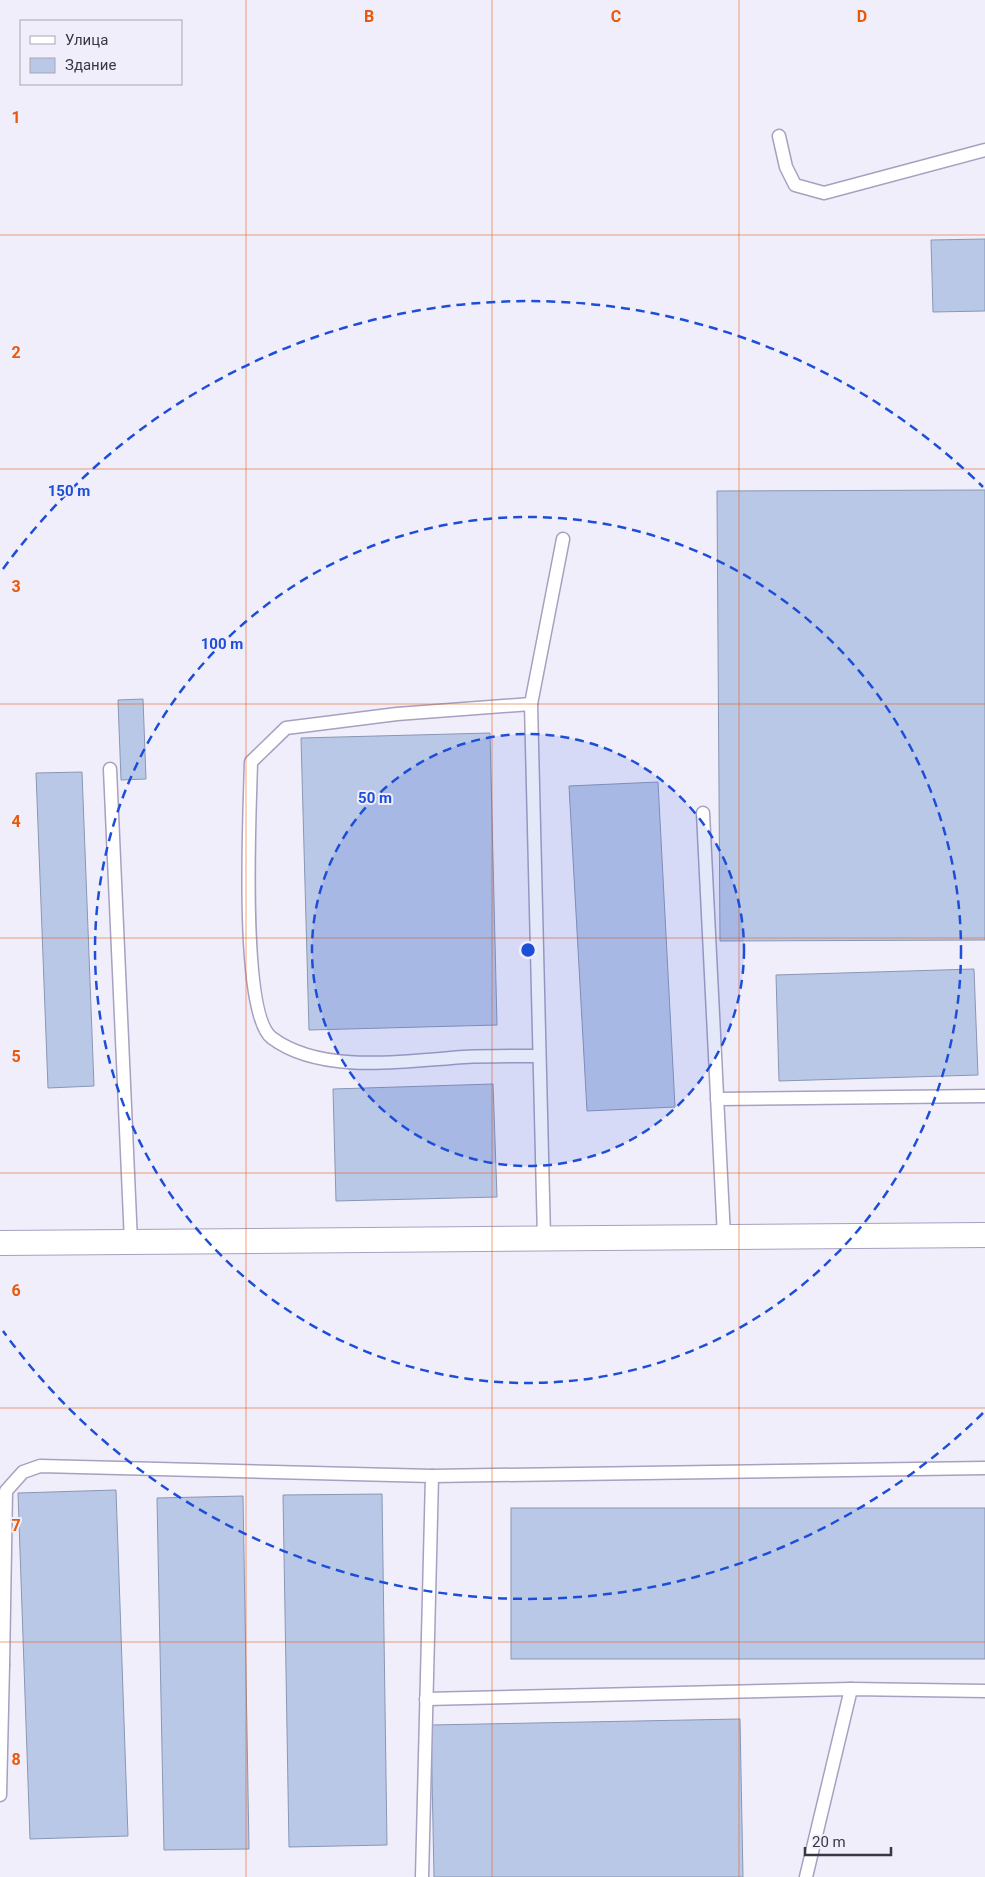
<svg xmlns="http://www.w3.org/2000/svg" width="985" height="1877" viewBox="0 0 985 1877" font-family="Roboto,sans-serif">
  <style>
    .building { fill: #bac8e7; stroke: #8997b4 }
    .lines { fill: none; stroke-linecap: round; stroke-linejoin: round }
    .lane-casing { stroke: #a7a0c0; stroke-width: 15 }
    .street-casing { stroke: #a7a0c0; stroke-width: 26 }
    .lane { stroke: #fff; stroke-width: 12 }
    .street { stroke: #fff; stroke-width: 24 }
    .grid { fill: none; stroke: #e8590c; stroke-width: 1; stroke-opacity: 0.55 }
    .ring { fill: none; stroke: #1d4ed8; stroke-width: 2.5; stroke-dasharray: 9 6 }
    .grid-label { font-size: 16px; text-anchor: middle; font-weight: bold; fill: #e8590c; stroke: #f1eefb; stroke-width: 4; stroke-linejoin: round; paint-order: stroke }
    .centre { fill: #1d4ed8; stroke: #f1eefb; stroke-width: 2.5 }
    .ring-label { font-size: 15px; text-anchor: middle; font-weight: bold; fill: #1d4ed8; stroke: #f1eefb; stroke-width: 4; stroke-linejoin: round; paint-order: stroke }
  </style>
  <rect width="100%" height="100%" fill="#f1eefb"/>
  <g class="building">
    <path d="M985,239V311L933,312L931,240Z"/>
    <path d="M985,490V940L720,941L717,491Z"/>
    <path d="M143,699L146,779L121,780L118,700Z"/>
    <path d="M490,733L497,1025L309,1030L301,738Z"/>
    <path d="M82,772L94,1086L48,1088L36,773Z"/>
    <path d="M658,782L675,1107L587,1111L569,786Z"/>
    <path d="M974,969L978,1075L779,1081L776,975Z"/>
    <path d="M493,1084L497,1197L336,1201L333,1089Z"/>
    <path d="M116,1490L128,1836L30,1839L18,1493Z"/>
    <path d="M382,1494L387,1845L289,1847L283,1495Z"/>
    <path d="M243,1496L249,1849L164,1850L157,1498Z"/>
    <rect x="511" y="1508" width="474" height="151"/>
    <path d="M740,1719L743,1877H434L431,1725Z"/>
  </g>
  <g class="lines">
    <defs>
      <g id="lane">
        <path d="M779,136L786,167L795,185L824,193L985,150"/>
        <path d="M531,704L397,714L286,728L251,762C250,807 239,1014 272,1038C322,1075 405,1061 464,1057C489,1056 514,1056 539,1056"/>
        <path d="M110,769L131,1242"/>
        <path d="M703,813L724,1237"/>
        <path d="M717,1099L985,1096"/>
        <path d="M544,1238L531,704L563,539"/>
        <path d="M0,1665H3L6,1491L23,1472L40,1466L432,1476L985,1468"/>
        <path d="M426,1699L851,1689L985,1691"/>
        <path d="M0,1795L3,1665"/>
        <path d="M422,1877L432,1476"/>
        <path d="M806,1877L851,1689"/>
      </g>
      <path id="street" d="M0,1243L985,1235"/>
    </defs>
    <use href="#lane" class="lane-casing"/>
    <use href="#street" class="street-casing"/>
    <use href="#lane" class="lane"/>
    <use href="#street" class="street"/>
  </g>
  <path class="grid" d="M246,0V1877M492,0V1877M739,0V1877M0,235H985M0,469H985M0,704H985M0,938H985M0,1173H985M0,1408H985M0,1642H985"/>
  <circle cx="528" cy="950" r="216" fill="#1d4ed8" fill-opacity=".12"/>
  <g class="ring">
    <circle cx="528" cy="950" r="216"/>
    <circle cx="528" cy="950" r="433"/>
    <path d="M983 1413A649 649 0 0 1 3 1331M3 569A649 649 0 0 1 983 487"/>
  </g>
  <g class="grid-label">
    <text x="369" y="22">B</text>
    <text x="616" y="22">C</text>
    <text x="862" y="22">D</text>
    <text x="16" y="123">1</text>
    <text x="16" y="358">2</text>
    <text x="16" y="592">3</text>
    <text x="16" y="827">4</text>
    <text x="16" y="1062">5</text>
    <text x="16" y="1296">6</text>
    <text x="16" y="1531">7</text>
    <text x="16" y="1765">8</text>
  </g>
  <circle cx="528" cy="950" r="8" class="centre"/>
  <g class="ring-label">
    <text x="69" y="496">150 m</text>
    <text x="222" y="649">100 m</text>
    <text x="375" y="803">50 m</text>
  </g>
  <rect x="20" y="20" width="162" height="65" fill="#f1eefb" stroke="#a7a5b2"/>
  <rect x="30" y="36" width="25" height="8" fill="#ffffff" stroke="#a7a5b2"/>
  <text x="65" y="45" font-size="15" fill="#393744">Улица</text>
  <rect x="30" y="58" width="25" height="15" fill="#bac8e7" stroke="#a7a5b2"/>
  <text x="65" y="70" font-size="15" fill="#393744">Здание</text>
  <path d="M805 1847v8h86v-8" fill="none" stroke="#393744" stroke-width="2.5"/>
  <text x="812" y="1847" font-size="15" fill="#393744" stroke="#f1eefb" stroke-width="4" paint-order="stroke">20 m</text>
</svg>
